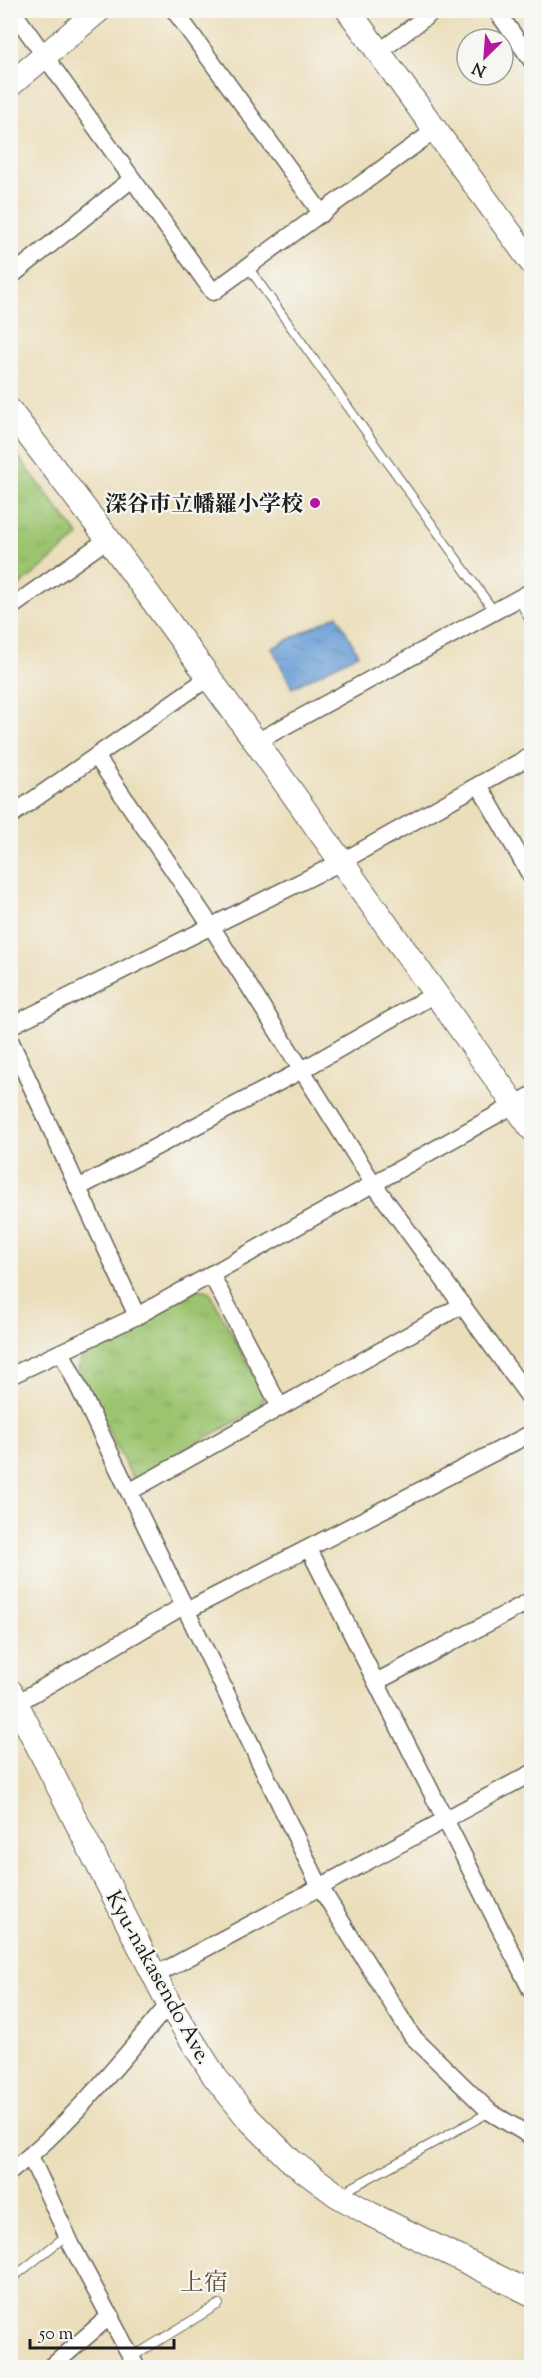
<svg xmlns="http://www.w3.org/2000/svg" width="542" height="2378" viewBox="0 0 542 2378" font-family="'Sorts Mill Goudy','Noto Serif JP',serif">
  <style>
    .park { fill: url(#park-tufts); stroke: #5c7046; stroke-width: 1.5 }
    .water { fill: url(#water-ripples); stroke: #425c78; stroke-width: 1.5 }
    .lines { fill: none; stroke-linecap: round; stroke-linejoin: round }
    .lane-casing { stroke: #646054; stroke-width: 10 }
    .street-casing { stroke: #646054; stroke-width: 19 }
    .secondary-casing { stroke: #646054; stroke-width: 26 }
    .lane { stroke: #fff; stroke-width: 8 }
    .street { stroke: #fff; stroke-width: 16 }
    .secondary { stroke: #fff; stroke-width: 24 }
    .poi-dot { fill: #b5179e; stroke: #f6f6f2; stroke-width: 2 }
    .labels { text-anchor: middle; stroke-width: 4.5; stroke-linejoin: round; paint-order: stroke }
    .poi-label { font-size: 22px; font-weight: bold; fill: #1c1c1c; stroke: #f6f6f2; text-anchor: end }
    .street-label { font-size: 22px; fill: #1c1c1c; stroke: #f6f6f2 }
    .neighbourhood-label { font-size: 24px; fill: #635037; stroke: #f6f6f2 }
  </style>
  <defs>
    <pattern id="park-tufts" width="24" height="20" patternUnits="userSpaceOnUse" patternTransform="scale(1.5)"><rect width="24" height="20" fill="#9cc470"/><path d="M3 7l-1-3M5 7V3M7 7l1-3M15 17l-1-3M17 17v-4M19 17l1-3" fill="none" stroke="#86a860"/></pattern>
    <pattern id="water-ripples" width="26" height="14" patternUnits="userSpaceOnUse" patternTransform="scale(1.5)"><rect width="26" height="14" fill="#689dd5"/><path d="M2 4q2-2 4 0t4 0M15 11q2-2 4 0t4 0" fill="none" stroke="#557fac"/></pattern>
  </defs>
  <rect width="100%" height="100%" fill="#f6f6f2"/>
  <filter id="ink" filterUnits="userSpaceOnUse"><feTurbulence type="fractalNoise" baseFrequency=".0167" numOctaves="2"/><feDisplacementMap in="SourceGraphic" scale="12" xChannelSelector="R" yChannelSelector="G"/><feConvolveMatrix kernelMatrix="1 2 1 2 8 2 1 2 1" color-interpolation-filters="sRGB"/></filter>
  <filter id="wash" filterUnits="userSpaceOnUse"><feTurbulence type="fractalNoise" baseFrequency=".008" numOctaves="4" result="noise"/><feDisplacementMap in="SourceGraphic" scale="24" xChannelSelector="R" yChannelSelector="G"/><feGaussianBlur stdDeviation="1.35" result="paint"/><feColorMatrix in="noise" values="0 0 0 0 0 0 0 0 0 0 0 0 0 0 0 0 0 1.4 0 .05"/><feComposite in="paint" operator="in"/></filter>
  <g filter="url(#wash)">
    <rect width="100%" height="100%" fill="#ebdebb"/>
    <g class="park">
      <path d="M10,446L79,536L11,593H10Z"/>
      <path d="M197,1289L209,1291L265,1396L258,1409L133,1479L78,1371L81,1354Z"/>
    </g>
    <path class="water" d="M337,615L358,654L292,688L272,648Z"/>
  </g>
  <g filter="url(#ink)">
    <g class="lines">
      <defs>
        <g id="lane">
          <path d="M248,267L494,611"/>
          <path d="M518,598L532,625"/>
          <path d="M340,2194L490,2112"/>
          <path d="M10,2280L67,2235"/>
          <path d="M132,2357L219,2304"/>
        </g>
        <g id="street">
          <path d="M12,10L213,292L434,131"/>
          <path d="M174,10L322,214"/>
          <path d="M496,10L532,61"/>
          <path d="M379,52L435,10"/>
          <path d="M10,277L132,179"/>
          <path d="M10,608L108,539"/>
          <path d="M256,742L532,591"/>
          <path d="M96,756L211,926L373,1183L532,1401"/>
          <path d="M479,785L532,878"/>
          <path d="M10,816L208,678"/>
          <path d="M10,1026L341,862L532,755"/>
          <path d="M10,1040L137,1316"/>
          <path d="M78,1188L302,1070L435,994"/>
          <path d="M211,1274L280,1407"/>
          <path d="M62,1353L320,1887L412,2036L490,2112L532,2137"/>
          <path d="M10,1376L137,1316L532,1095"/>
          <path d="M129,1492L462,1305"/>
          <path d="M309,1549L532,1992"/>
          <path d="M188,1610L532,1433"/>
          <path d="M376,1682L532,1600"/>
          <path d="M17,1703L185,1605"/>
          <path d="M154,1976L532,1773"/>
          <path d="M30,2156L72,2246L137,2368"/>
          <path d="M10,2172C71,2124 119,2063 169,2004"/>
          <path d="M50,2368L111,2315"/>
        </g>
        <g id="secondary">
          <path d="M348,10L532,263"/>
          <path d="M10,85L99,10"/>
          <path d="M10,411L108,539L256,742L532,1129"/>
          <path d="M10,1691L169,2004L215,2077L247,2117L291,2161L337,2195L370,2214L532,2294"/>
        </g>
      </defs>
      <use href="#lane" class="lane-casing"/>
      <use href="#street" class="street-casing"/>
      <use href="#secondary" class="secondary-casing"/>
      <use href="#lane" class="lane"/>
      <use href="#street" class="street"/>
      <use href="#secondary" class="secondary"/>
    </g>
  </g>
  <circle class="poi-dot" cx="315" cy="503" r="6"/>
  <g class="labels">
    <g class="poi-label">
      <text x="303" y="511">深谷市立幡羅小学校</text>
    </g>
    <g class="street-label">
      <text transform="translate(160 1977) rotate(61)" y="8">Kyu-nakasendo Ave.</text>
    </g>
    <g class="neighbourhood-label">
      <text x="204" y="2290">上宿</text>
    </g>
  </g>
  <rect width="542" height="2378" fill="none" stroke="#f6f6f2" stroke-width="36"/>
  <g transform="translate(485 57) rotate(205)"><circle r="28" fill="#f6f6f2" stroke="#9f9f9c" stroke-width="1.5"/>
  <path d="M0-4.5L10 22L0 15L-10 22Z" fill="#b5179e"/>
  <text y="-9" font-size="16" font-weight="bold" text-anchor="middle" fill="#1c1c1c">N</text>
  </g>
  <path d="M30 2339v9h144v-9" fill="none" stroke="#1c1c1c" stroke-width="3"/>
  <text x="39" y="2339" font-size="18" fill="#1c1c1c" stroke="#f6f6f2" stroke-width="4.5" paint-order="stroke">50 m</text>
</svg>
